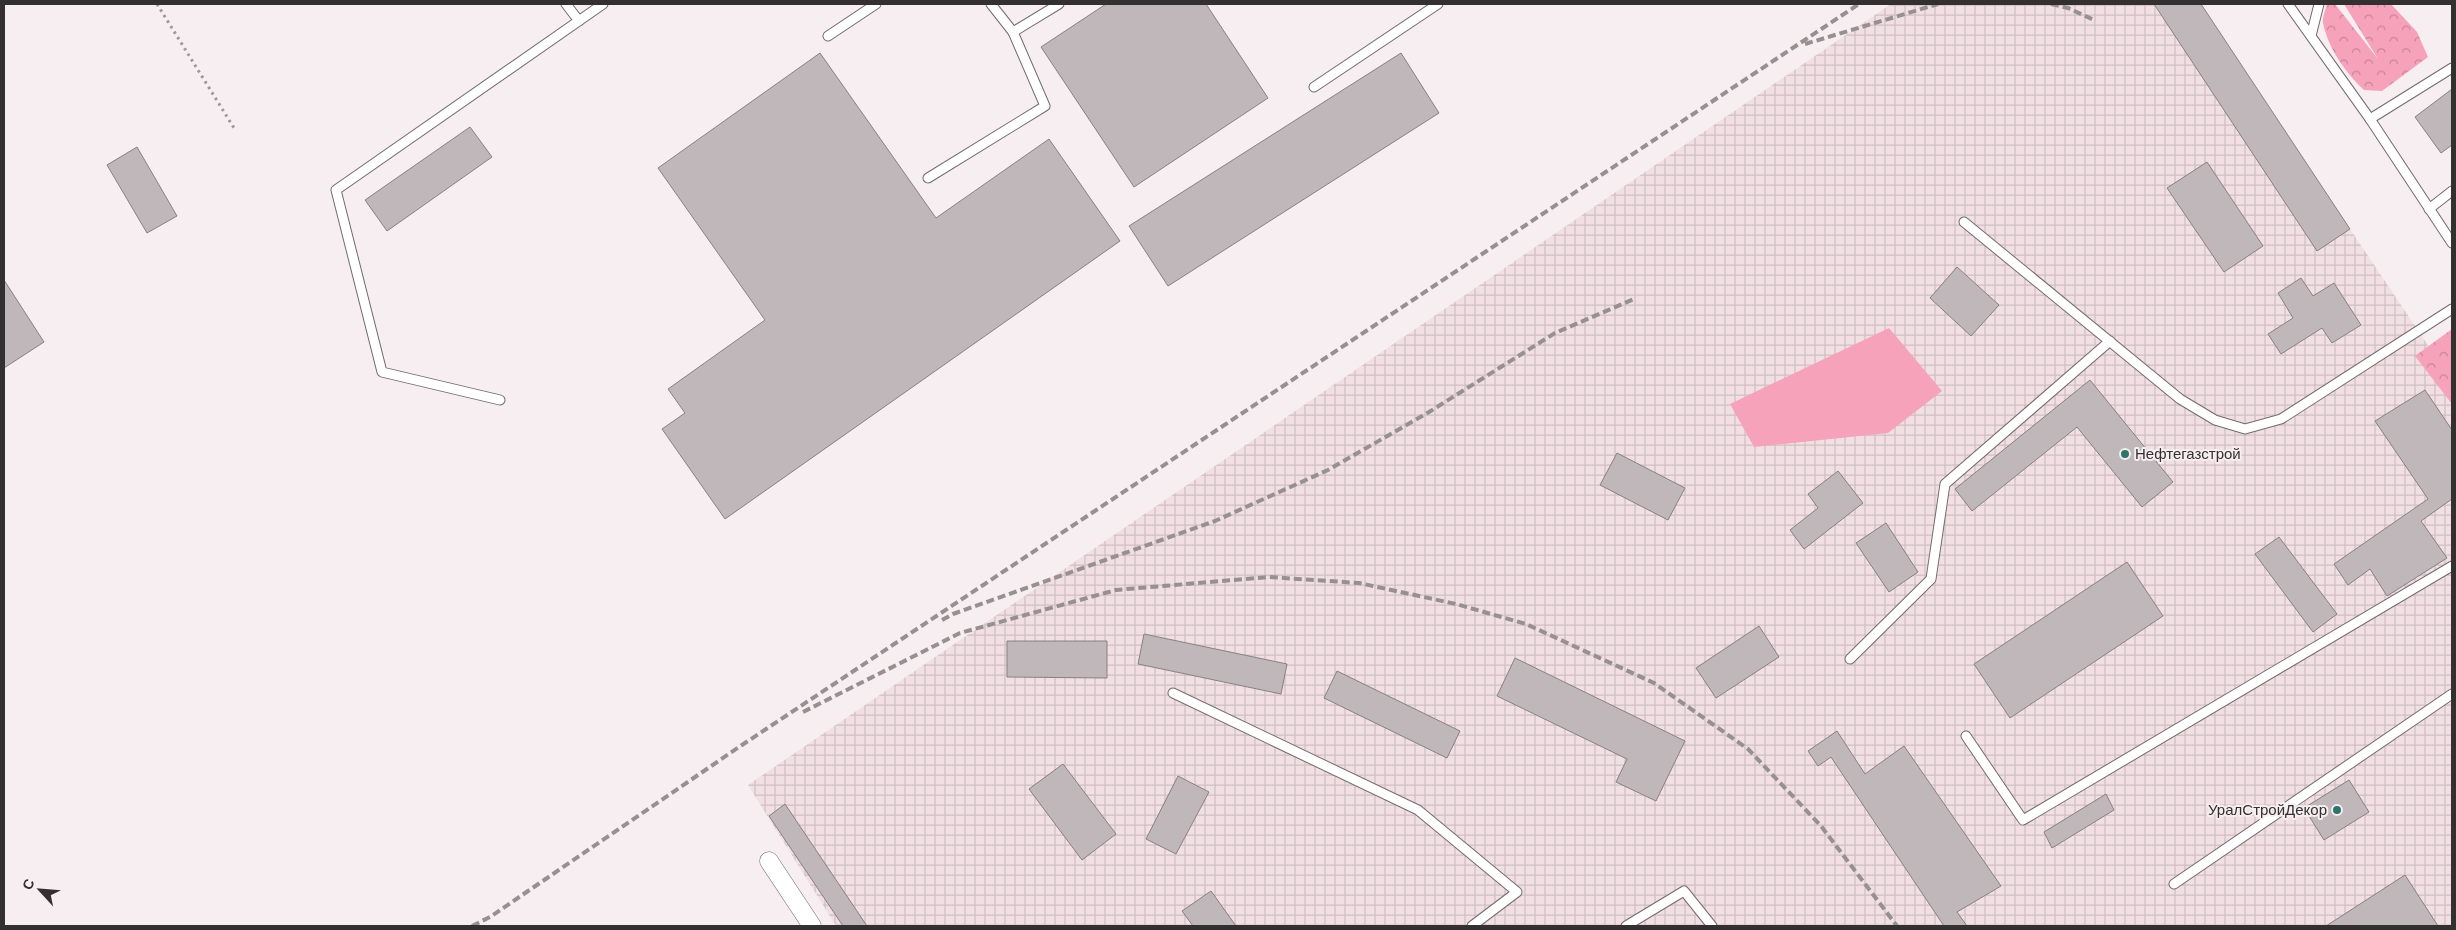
<svg xmlns="http://www.w3.org/2000/svg" width="2456" height="930" viewBox="0 0 2456 930" font-family="'DM Sans',sans-serif">
  <style>
    .industrial { fill: url(#industrial-grid) }
    .grass { fill: #f6a2ba }
    .forest { fill: url(#forest-crowns) }
    .building { fill: #bfb7b9; stroke: #888082 }
    .lines { fill: none; stroke-linecap: round; stroke-linejoin: round }
    .lane-casing { stroke: #726b6c; stroke-width: 11 }
    .street-casing { stroke: #726b6c; stroke-width: 19 }
    .path { stroke: #9e989a; stroke-width: 3; stroke-dasharray: 2.5 4; stroke-linecap: butt }
    .lane { stroke: #fff; stroke-width: 9 }
    .street { stroke: #fff; stroke-width: 18 }
    .rail { stroke: #969091; stroke-width: 4; stroke-dasharray: 8 4; stroke-linecap: butt }
    .poi-dot { fill: #2e7469; stroke: #f6eef0; stroke-width: 2 }
    .labels { text-anchor: middle; stroke-width: 4; stroke-linejoin: round; paint-order: stroke }
    .poi-label { font-size: 15px; fill: #343031; stroke: #f6eef0; text-anchor: start }
  </style>
  <defs>
    <pattern id="industrial-grid" width="8" height="8" patternUnits="userSpaceOnUse" patternTransform="scale(1.25)"><rect width="8" height="8" fill="#f1dfe3"/><path d="M0 4h8M4 0v8" fill="none" stroke="#cfc0c3"/></pattern>
    <pattern id="forest-crowns" width="20" height="18" patternUnits="userSpaceOnUse" patternTransform="scale(1.25)"><rect width="20" height="18" fill="#f6a2ba"/><path d="M2 6a3 3 0 1 1 6 0M12 15a3 3 0 1 1 6 0" fill="none" stroke="#c88498"/></pattern>
  </defs>
  <rect width="100%" height="100%" fill="#f6eef0"/>
  <path class="industrial" d="M1891,4H2199L2452,381V926H836L748,785Z"/>
  <path class="grass" d="M1889,328L1942,391L1888,433L1754,447L1730,404Z"/>
  <g class="forest">
    <path d="M2327,4H2335L2378,59L2344,4H2391L2417,32L2428,57L2382,91L2364,90C2346,73 2328,48 2323,23C2322,17 2326,9 2327,4Z"/>
    <path d="M2452,329V404L2415,356Z"/>
  </g>
  <g class="building">
    <path d="M1106,4H1206L1268,98L1134,187L1041,47Z"/>
    <path d="M2154,4H2201L2350,229L2317,251Z"/>
    <path d="M820,53L936,218L1049,139L1120,241L725,519L662,429L685,413L668,389L765,320L658,168Z"/>
    <path d="M1401,53L1439,113L1168,286L1129,226Z"/>
    <path d="M2452,89V145L2441,153L2415,117Z"/>
    <path d="M470,127L492,157L387,231L365,200Z"/>
    <path d="M137,147L177,216L147,233L107,165Z"/>
    <path d="M2207,162L2263,246L2224,272L2167,188Z"/>
    <path d="M1957,267L1999,305L1971,336L1930,298Z"/>
    <path d="M2301,278L2313,296L2334,283L2361,325L2332,343L2322,328L2281,354L2268,334L2293,318L2278,293Z"/>
    <path d="M4,280L44,342L4,368Z"/>
    <path d="M2090,380L2173,482L2142,507L2077,427L1972,511L1955,489Z"/>
    <path d="M2425,390L2452,430V499L2421,521L2447,558L2387,596L2370,569L2348,585L2334,564L2428,499L2375,421Z"/>
    <path d="M1617,453L1685,488L1668,520L1600,485Z"/>
    <path d="M1838,471L1863,503L1804,549L1790,530L1818,508L1808,494Z"/>
    <path d="M1886,523L1918,572L1889,592L1856,543Z"/>
    <path d="M2279,537L2337,614L2313,632L2255,554Z"/>
    <path d="M2127,562L2163,616L2010,718L1974,664Z"/>
    <path d="M1759,626L1779,657L1716,698L1696,668Z"/>
    <path d="M1144,634L1287,664L1281,694L1138,664Z"/>
    <path d="M1007,641H1107V678L1007,677Z"/>
    <path d="M1515,658L1685,741L1656,801L1616,782L1627,759L1497,696Z"/>
    <path d="M1337,671L1460,731L1447,758L1324,698Z"/>
    <path d="M1837,731L1865,774L1904,746L2001,886L1957,912L1967,926H1944L1831,757L1818,766L1808,751Z"/>
    <path d="M1063,764L1116,834L1082,860L1029,789Z"/>
    <path d="M1178,776L1209,792L1176,854L1146,839Z"/>
    <path d="M2349,780L2369,812L2324,840L2304,808Z"/>
    <path d="M2106,794L2114,810L2052,848L2044,832Z"/>
    <path d="M785,804L867,926H843L769,816Z"/>
    <path d="M2405,875L2438,926H2326Z"/>
    <path d="M1211,891L1236,926H1193L1182,911Z"/>
  </g>
  <g class="lines">
    <defs>
      <g id="lane">
        <path d="M566,4L579,21"/>
        <path d="M991,4L1013,32L1059,4"/>
        <path d="M2288,4L2370,119L2452,243"/>
        <path d="M828,36L876,4"/>
        <path d="M2311,36L2319,4"/>
        <path d="M1314,87L1438,4"/>
        <path d="M2370,119L2452,68"/>
        <path d="M928,178L1045,106L1013,32"/>
        <path d="M2429,209L2452,191"/>
        <path d="M1964,222L2180,399L2215,420L2245,429L2281,419L2452,309"/>
        <path d="M500,400L382,372L336,190L603,4"/>
        <path d="M1850,659L1931,579L1945,484L2110,341"/>
        <path d="M1173,693L1418,810L1517,892L1472,926"/>
        <path d="M1966,736L2023,820L2452,566"/>
        <path d="M2174,884L2452,694"/>
        <path d="M1626,926L1684,891L1712,926"/>
      </g>
      <path id="street" d="M769,861L812,926"/>
    </defs>
    <use href="#lane" class="lane-casing"/>
    <use href="#street" class="street-casing"/>
    <path class="path" d="M157,4L234,128"/>
    <use href="#lane" class="lane"/>
    <use href="#street" class="street"/>
    <g class="rail">
      <path d="M2051,4L2068,8L2094,20"/>
      <path d="M1805,44L1938,4"/>
      <path d="M942,620L953,614L1215,521L1328,470L1429,412L1555,333L1634,299"/>
      <path d="M803,712L960,633L1116,590L1269,577L1359,583L1456,604L1526,624L1654,683L1748,749L1821,826L1897,926"/>
      <path d="M472,926L490,917L742,745L1859,4"/>
    </g>
  </g>
  <g class="poi-dot">
    <circle cx="2125" cy="454" r="5"/>
    <circle cx="2337" cy="810" r="5"/>
  </g>
  <g class="labels">
    <g class="poi-label">
      <text x="2135" y="459">Нефтегазстрой</text>
      <text x="2327" y="815" text-anchor="end">УралСтройДекор</text>
    </g>
  </g>
  <rect width="2456" height="930" fill="none" stroke="#343031" stroke-width="10"/>
  <g transform="translate(40 890) rotate(296)" stroke="#f6eef0" stroke-width="4" paint-order="stroke">
  <path d="M0-4L9 19L0 12L-9 19Z" fill="#343031"/>
  <text y="-8" font-size="14" font-weight="bold" text-anchor="middle" fill="#343031">С</text>
  </g>
</svg>
